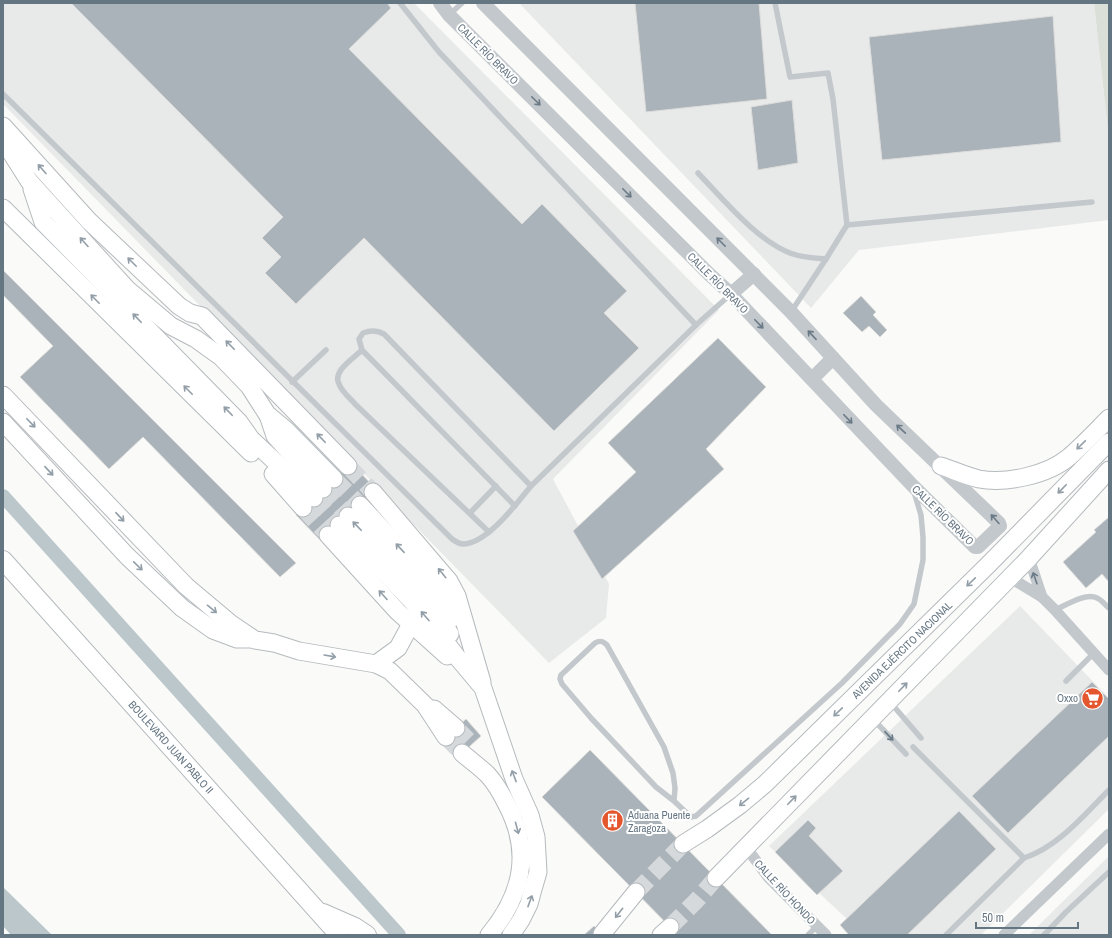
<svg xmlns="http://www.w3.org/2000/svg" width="1112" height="938" viewBox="0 0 1112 938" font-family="'Archivo Narrow',sans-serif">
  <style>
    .built { fill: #e8e9e9 }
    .green { fill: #dadfd7 }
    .water { fill: #bbc7cb }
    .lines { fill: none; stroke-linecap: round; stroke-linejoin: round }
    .canal { stroke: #bbc7cb; stroke-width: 14 }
    .building { fill: #aab3b9; stroke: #dcdcda }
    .primary-tunnel { stroke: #d5d9db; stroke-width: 17; stroke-dasharray: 17 8; stroke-linecap: butt }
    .primary-casing { stroke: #b5babe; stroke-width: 19 }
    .trunk-casing { stroke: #b4b9bd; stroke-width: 20 }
    .service { stroke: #c3c8cc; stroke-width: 5.5 }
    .minor { stroke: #c3c8cc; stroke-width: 11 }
    .tertiary { stroke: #c3c8cc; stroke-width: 14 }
    .primary { stroke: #fff; stroke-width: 17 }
    .trunk { stroke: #fff; stroke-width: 18 }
    .oneway { stroke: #6a7a87 }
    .oneway2 { stroke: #939fa8 }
    .labels { text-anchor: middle; stroke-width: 4; stroke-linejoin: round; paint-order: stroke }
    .street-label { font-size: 11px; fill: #657683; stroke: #fff }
    .poi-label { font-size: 11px; fill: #657683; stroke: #fff; text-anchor: end }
  </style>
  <rect width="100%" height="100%" fill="#fafaf8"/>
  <g class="built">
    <path d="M3,3H414L719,310L553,479L609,584L606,618L549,663L3,104Z"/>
    <path d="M519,3H1094L1109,141V220L859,250L811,308Z"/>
    <path d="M1020,606L1109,698V809L981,935H864L769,846Z"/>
    <path d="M1109,856V935H1029Z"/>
  </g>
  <path class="green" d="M1094,3H1109V140Z"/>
  <path class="water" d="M3,887L52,935H11L3,926Z"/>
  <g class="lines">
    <path class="canal" d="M3,496L399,935"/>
  </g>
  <g class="building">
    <path d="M71,3H387L391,8L349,49L522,224L542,204L627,291L604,313L639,348L554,431L364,238L296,304L265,273L281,257L262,238L283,217Z"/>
    <path d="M635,3H759L767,99L646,112Z"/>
    <path d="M1053,16L1061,142L882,160L869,37Z"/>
    <path d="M792,100L798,163L758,170L751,107Z"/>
    <path d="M3,270L296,563L280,577L143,437L109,469L20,377L53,346L3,295Z"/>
    <path d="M861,296L876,312L873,315L887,330L880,337L869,326L862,332L843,313Z"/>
    <path d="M718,338L766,387L706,449L724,469L602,579L573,531L636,472L608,443Z"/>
    <path d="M351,463L376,489L321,541L296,515Z"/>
    <path d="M1109,517V582L1102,574L1086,588L1063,562L1096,532L1094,530Z"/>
    <path d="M1092,682L1109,699V736L1008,833L972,796Z"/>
    <path d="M466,719L481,736L458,757L443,740Z"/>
    <path d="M590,750L772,935H678L542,797Z"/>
    <path d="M959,811L996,849L907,935H849L840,925Z"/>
    <path d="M808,820L816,828L809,836L843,871L817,895L775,852Z"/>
    <path d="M594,926L602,935H584Z"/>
  </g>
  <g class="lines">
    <g class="primary-tunnel">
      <path d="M348,466L373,492"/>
      <path d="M334,479L360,505"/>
      <path d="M323,489L348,516"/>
      <path d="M314,498L339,525"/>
      <path d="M303,508L328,535"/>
      <path d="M456,728L472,744"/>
      <path d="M446,737L462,753"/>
      <path d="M636,892L683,844"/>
      <path d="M670,927L696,901L716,878"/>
    </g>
    <defs>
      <g id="primary">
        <path d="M3,126L89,221L179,306L190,313L202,316L348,466"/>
        <path d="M3,140L29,181L127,289L171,326L196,339L221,357L249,386L267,414L286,430L334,479"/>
        <path d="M32,189L43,222L239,422L251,439L314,498"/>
        <path d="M3,208L251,453"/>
        <path d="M3,395L186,586L230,623L255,640L274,643L299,651L376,664L390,671L425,705L446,737"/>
        <path d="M268,415L275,436L323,489"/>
        <path d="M3,422L127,556L182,608L213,630L237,639H251"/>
        <path d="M941,466C953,470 966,476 979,479C1006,484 1048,475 1069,457C1083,445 1096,431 1109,418"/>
        <path d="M273,474L303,508"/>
        <path d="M373,492L449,581L457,596L482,682"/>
        <path d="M360,505L436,587L446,601L453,618"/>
        <path d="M348,516L425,596L439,614L450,634"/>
        <path d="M339,525L411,600L441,636L457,657L483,688L514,779L530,815L536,837L538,872L533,889L529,904L521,920L511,935"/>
        <path d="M328,535L398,612L447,656"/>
        <path d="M376,664L398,648L411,624"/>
        <path d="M434,709L456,728"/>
        <path d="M462,753C470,760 480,767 488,775C495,783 501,793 506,803C532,851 523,894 489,935"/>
        <path d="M683,844L707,829L740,805L765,784L988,565L1109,442"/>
        <path d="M716,878L1029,558L1109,470"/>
        <path d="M602,934L636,892"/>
        <path d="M661,935L670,927"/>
      </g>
      <g id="trunk">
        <path d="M3,560L339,935"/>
        <path d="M323,913L355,927L367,935"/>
      </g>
    </defs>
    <use href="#primary" class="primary-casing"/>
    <use href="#trunk" class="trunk-casing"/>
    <g class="service">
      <path d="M400,3L439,52L696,325"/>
      <path d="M775,3L790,77L828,73L833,99L847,225L826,259L791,312"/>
      <path d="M450,14L462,3"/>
      <path d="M3,94L452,539C455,541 459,544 463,544C487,544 517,503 531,486L696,325L731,294"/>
      <path d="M698,173C723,199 759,243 793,254C804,258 815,258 826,259"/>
      <path d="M847,225L1092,202"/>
      <path d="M362,350C354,358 332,371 339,384C342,392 350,398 355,404L489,532"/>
      <path d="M292,382L326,350"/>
      <path d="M515,506L362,350L359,339L363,333C371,330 377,330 384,334L531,486"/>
      <path d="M470,513L496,486"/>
      <path d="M1055,610C1066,605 1086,592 1097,598C1102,600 1105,605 1109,608"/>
      <path d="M1066,681L1094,653"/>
      <path d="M890,702L921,738"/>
      <path d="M874,720L906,754"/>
      <path d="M913,747L1024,858"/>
      <path d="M674,801L675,788L673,773L664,747L607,645C603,641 600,640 595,643L561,675L560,679L562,684L591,718L656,787L674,801L691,817L696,816L842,683L900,624L914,604L923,560V537L921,515L914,492"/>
      <path d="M808,935L817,926"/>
      <path d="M946,935L1024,858C1058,847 1084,815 1109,790"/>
      <path d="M1044,935L1066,912L1109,872"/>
    </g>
    <g class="minor">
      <path d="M1029,558L1042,597"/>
      <path d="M1009,577L1042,597L1055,610L1109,670"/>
      <path d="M746,847L768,877L826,935"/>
      <path d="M1004,935L1109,834"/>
    </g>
    <g class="tertiary">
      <path d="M440,3L449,15L709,274L731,294L913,486L975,547H978L1000,526L999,523L876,405L791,312L483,3"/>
      <path d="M731,294L754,274"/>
      <path d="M812,379L833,358"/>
    </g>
    <use href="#primary" class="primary"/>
    <use href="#trunk" class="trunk"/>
  </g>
  <defs><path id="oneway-shaft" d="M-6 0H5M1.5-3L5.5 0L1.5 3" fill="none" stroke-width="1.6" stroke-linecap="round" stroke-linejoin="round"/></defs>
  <g class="oneway">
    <use href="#oneway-shaft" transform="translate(536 101) rotate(45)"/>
    <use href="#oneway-shaft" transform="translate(627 193) rotate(45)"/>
    <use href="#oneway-shaft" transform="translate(721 242) rotate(-135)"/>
    <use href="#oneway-shaft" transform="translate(759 324) rotate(46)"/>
    <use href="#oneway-shaft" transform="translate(812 335) rotate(-133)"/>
    <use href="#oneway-shaft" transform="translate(848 419) rotate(46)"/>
    <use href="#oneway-shaft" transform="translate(901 429) rotate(-137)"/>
    <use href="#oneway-shaft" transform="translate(995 519) rotate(-132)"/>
    <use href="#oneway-shaft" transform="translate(1035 578) rotate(-109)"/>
    <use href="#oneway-shaft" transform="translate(889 736) rotate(47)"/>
  </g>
  <g class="oneway2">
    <use href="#oneway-shaft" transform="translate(42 169) rotate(-131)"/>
    <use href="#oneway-shaft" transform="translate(84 242) rotate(-132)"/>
    <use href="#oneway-shaft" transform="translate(132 262) rotate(-135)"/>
    <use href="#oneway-shaft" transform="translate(95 299) rotate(-135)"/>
    <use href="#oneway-shaft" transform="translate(137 318) rotate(-134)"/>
    <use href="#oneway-shaft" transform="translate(230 345) rotate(-134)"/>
    <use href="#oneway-shaft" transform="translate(188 390) rotate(-135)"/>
    <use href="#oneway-shaft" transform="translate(228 411) rotate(-134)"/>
    <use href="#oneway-shaft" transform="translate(31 423) rotate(46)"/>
    <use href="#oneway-shaft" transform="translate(321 438) rotate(-134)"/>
    <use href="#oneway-shaft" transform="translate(1081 445) rotate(136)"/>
    <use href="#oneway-shaft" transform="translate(49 471) rotate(47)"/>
    <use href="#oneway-shaft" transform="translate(1062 489) rotate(134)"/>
    <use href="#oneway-shaft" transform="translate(120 517) rotate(47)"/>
    <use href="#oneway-shaft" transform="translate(357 526) rotate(-134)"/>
    <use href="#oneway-shaft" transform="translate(400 548) rotate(-133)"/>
    <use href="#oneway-shaft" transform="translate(138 566) rotate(44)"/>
    <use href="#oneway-shaft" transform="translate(442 573) rotate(-129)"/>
    <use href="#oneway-shaft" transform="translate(971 582) rotate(136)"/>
    <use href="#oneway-shaft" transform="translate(383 595) rotate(-132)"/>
    <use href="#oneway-shaft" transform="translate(212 609) rotate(39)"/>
    <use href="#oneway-shaft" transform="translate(425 616) rotate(-131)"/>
    <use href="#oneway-shaft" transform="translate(330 656) rotate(10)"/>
    <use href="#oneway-shaft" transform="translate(903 687) rotate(-46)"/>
    <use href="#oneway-shaft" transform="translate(838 712) rotate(136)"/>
    <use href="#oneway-shaft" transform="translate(514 776) rotate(-111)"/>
    <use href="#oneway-shaft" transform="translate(792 800) rotate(-46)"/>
    <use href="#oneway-shaft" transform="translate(744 802) rotate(141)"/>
    <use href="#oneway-shaft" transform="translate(517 828) rotate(75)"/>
    <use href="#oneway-shaft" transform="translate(530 901) rotate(-70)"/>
    <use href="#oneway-shaft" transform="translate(619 913) rotate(128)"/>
  </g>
  <defs>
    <symbol id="supermarket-disc" viewBox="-11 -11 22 22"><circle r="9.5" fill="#e4572e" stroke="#fff"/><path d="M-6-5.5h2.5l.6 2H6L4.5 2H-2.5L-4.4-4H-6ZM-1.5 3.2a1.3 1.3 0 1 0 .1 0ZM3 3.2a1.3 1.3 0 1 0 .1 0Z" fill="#fff"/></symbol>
    <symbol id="building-disc" viewBox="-11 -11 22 22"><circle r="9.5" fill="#e4572e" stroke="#fff"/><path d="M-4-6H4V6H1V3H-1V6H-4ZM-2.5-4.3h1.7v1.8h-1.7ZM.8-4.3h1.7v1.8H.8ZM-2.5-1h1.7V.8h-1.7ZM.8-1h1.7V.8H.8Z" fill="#fff"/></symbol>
  </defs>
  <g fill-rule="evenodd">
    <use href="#supermarket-disc" x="1080" y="686" width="25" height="25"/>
    <use href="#building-disc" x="600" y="808" width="25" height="25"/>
  </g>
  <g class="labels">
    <g class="street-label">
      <text transform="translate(488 54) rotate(45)" y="4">CALLE RÍO BRAVO</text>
      <text transform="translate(718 283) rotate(45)" y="4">CALLE RÍO BRAVO</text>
      <text transform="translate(943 515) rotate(44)" y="4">CALLE RÍO BRAVO</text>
      <text transform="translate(902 650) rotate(-44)" y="4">AVENIDA EJÉRCITO NACIONAL</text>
      <text transform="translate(171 747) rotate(48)" y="4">BOULEVARD JUAN PABLO II</text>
      <text transform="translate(785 892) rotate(47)" y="4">CALLE RÍO HONDO</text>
    </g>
    <g class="poi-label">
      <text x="1078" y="702">Oxxo</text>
      <text x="628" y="819" text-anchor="start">Aduana Puente<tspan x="628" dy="13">Zaragoza</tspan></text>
    </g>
  </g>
  <rect width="1112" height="938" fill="none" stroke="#657683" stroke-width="8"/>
  <path d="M976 922v6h102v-6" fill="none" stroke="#657683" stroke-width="2"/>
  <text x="982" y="922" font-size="12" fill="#657683" stroke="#ffffff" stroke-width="3" paint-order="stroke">50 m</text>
</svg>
